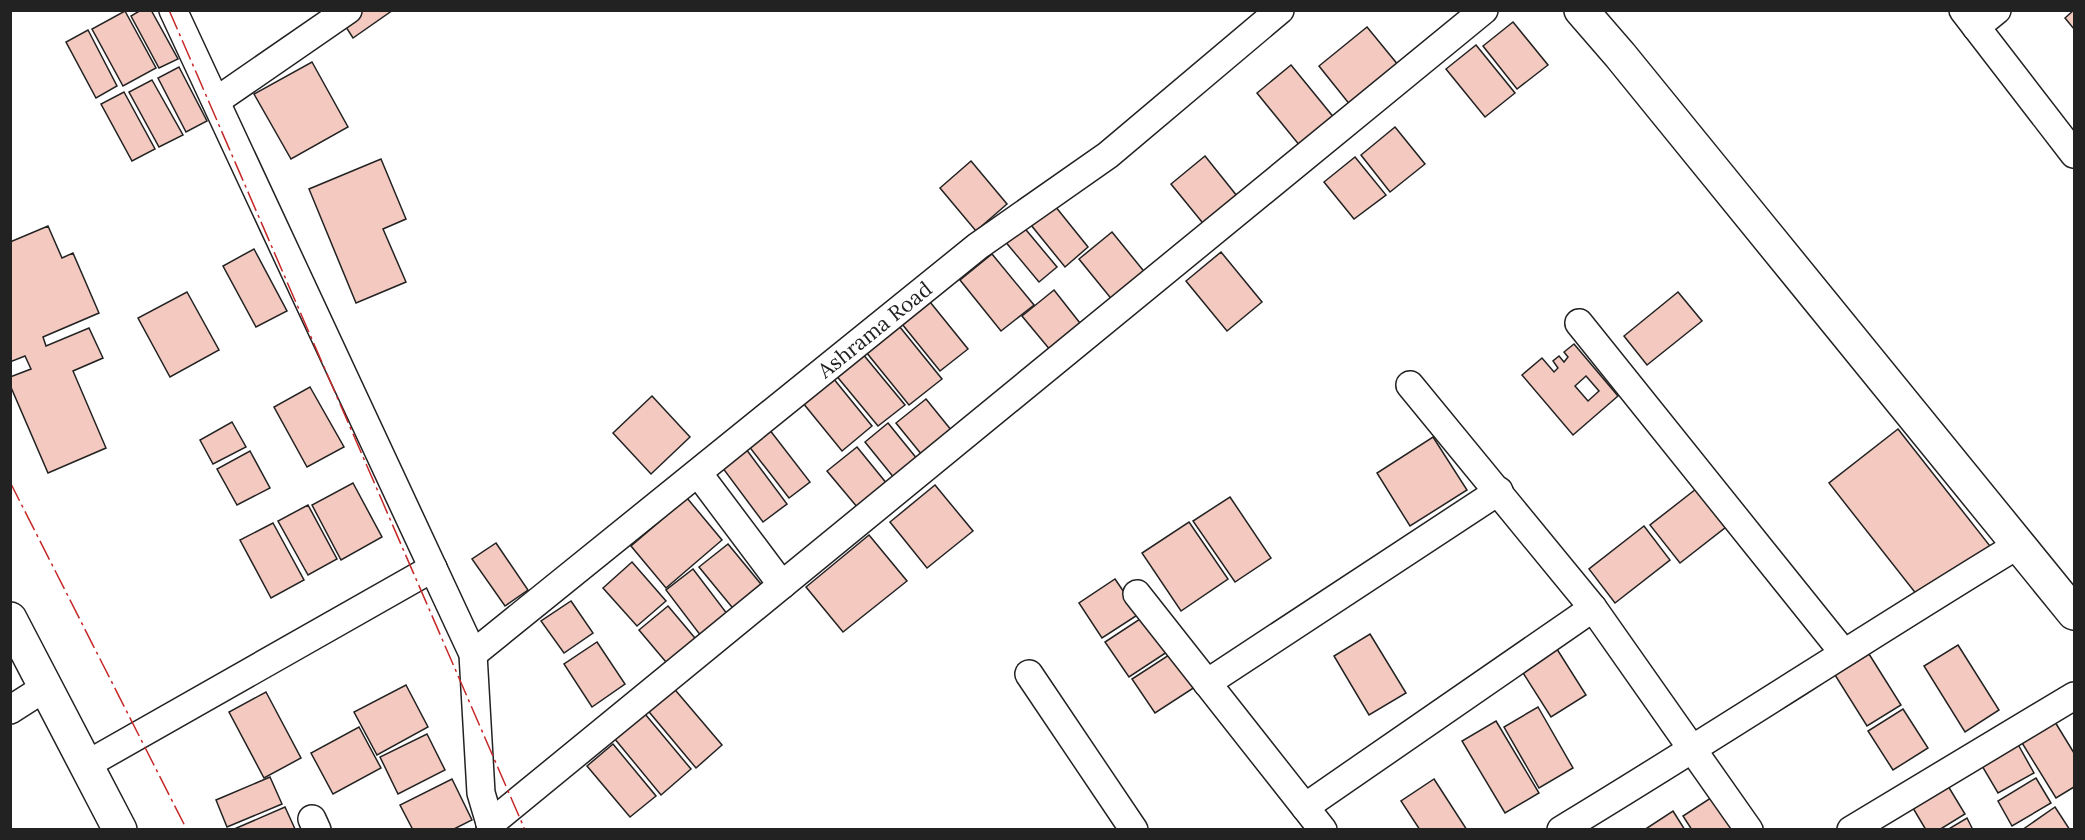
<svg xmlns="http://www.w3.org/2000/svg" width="2085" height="840" viewBox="0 0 2085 840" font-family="Lora,serif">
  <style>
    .building { fill: #f3c9c0; stroke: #222; stroke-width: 1.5; fill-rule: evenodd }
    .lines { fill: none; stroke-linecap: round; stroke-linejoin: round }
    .street-casing { stroke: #222; stroke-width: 30 }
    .secondary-casing { stroke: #222; stroke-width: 36 }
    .street { stroke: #fff; stroke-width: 27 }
    .secondary { stroke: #fff; stroke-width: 33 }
    .power { stroke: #c62828; stroke-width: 1.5; stroke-dasharray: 21 4.5 3 4.5; stroke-linecap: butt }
    .labels { text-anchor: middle; stroke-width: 4.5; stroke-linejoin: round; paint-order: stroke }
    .street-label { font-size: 21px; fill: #222; stroke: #fff }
  </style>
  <rect width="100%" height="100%" fill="#fff"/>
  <g class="building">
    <path d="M141,10H151L178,59L159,68L131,16Z"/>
    <path d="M335,10H393L353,38Z"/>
    <path d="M2074,10V29L2065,18Z"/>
    <path d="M125,11L156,68L123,86L92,29Z"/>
    <path d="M1513,22L1548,65L1517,89L1483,46Z"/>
    <path d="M1367,27L1408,77L1359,116L1319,66Z"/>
    <path d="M88,30L117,86L96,98L66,42Z"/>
    <path d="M1476,45L1515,93L1485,117L1446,69Z"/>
    <path d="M312,62L348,127L291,159L254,94Z"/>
    <path d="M1291,65L1344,130L1309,157L1257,93Z"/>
    <path d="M179,67L207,121L186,132L158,78Z"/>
    <path d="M152,80L183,135L159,147L129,92Z"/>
    <path d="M124,92L155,149L132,161L101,104Z"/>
    <path d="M1395,127L1425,164L1390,192L1361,155Z"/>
    <path d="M1205,156L1249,211L1215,238L1171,184Z"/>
    <path d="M1355,157L1386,195L1354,219L1324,182Z"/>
    <path d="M381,159L406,219L383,229L406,282L356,303L309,189Z"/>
    <path d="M971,161L1007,204L976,231L940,188Z"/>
    <path d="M1055,206L1088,247L1065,267L1031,225Z"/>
    <path d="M1022,225L1057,267L1039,282L1004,240Z"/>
    <path d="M48,226L62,258L73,253L99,313L43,337L46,346L89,328L103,358L73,371L106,448L48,473L10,385V377L31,369L25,356L10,362V242Z"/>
    <path d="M1112,232L1151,280L1118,307L1079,259Z"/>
    <path d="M254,249L287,311L256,327L223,266Z"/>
    <path d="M1221,252L1262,302L1227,331L1186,281Z"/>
    <path d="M992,254L1034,305L1001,331L960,280Z"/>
    <path d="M1054,290L1087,332L1056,357L1022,316Z"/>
    <path d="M187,292L219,350L170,377L138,318Z"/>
    <path d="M1678,292L1702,321L1647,365L1624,336Z"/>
    <path d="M926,297L968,349L940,371L898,319Z"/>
    <path d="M895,321L942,379L909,405L862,347Z"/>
    <path d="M1574,344L1618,396L1573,435L1522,375L1542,358L1554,372L1558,368L1553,361L1559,356L1564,362L1568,357L1564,352ZM1586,376L1599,391L1588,401L1575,386Z"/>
    <path d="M862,353L905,405L878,426L835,374Z"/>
    <path d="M833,378L872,426L842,451L803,403Z"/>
    <path d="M310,387L344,447L307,467L274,407Z"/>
    <path d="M652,396L690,437L651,474L613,433Z"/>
    <path d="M926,399L956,436L926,460L896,423Z"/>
    <path d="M232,422L246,447L213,464L200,440Z"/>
    <path d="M888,423L922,465L899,484L865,442Z"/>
    <path d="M769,429L810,482L789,498L748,445Z"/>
    <path d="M1898,429L1990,546L1921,600L1829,483Z"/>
    <path d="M1433,437L1467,490L1410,526L1377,473Z"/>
    <path d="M857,447L892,490L863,514L827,471Z"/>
    <path d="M746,449L787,504L763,522L722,467Z"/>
    <path d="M250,451L270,488L237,505L217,469Z"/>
    <path d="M353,483L382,537L341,560L312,505Z"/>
    <path d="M935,485L973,531L927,568L890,522Z"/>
    <path d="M1696,489L1726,527L1680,563L1650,525Z"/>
    <path d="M1230,497L1271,558L1235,582L1193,521Z"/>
    <path d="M687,498L722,540L666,588L631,546Z"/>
    <path d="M308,505L337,559L308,575L278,521Z"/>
    <path d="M1189,522L1228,579L1181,611L1142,553Z"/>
    <path d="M273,523L304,580L271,598L240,540Z"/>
    <path d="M1644,526L1670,560L1615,603L1589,569Z"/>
    <path d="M869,535L907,581L843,632L806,587Z"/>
    <path d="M496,543L528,590L505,606L472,559Z"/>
    <path d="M728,544L765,589L736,612L699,567Z"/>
    <path d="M632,562L666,601L637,626L603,588Z"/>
    <path d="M693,569L728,615L701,636L666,590Z"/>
    <path d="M1115,579L1139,614L1102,638L1079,603Z"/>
    <path d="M571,601L593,633L564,653L541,621Z"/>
    <path d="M668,606L700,644L671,668L639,630Z"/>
    <path d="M1143,617L1167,652L1129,677L1105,642Z"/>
    <path d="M1370,634L1406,693L1369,715L1334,656Z"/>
    <path d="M597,642L625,684L592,707L564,664Z"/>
    <path d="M1958,645L1999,710L1965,732L1924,666Z"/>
    <path d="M1555,646L1586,695L1551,717L1520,668Z"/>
    <path d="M1172,653L1195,687L1155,713L1132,679Z"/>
    <path d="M1869,654L1901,705L1867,726L1835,675Z"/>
    <path d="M406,685L428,727L377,755L354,712Z"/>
    <path d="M671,685L722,745L696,768L645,707Z"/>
    <path d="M266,692L301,758L264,778L229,712Z"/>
    <path d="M635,702L691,769L661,795L605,727Z"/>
    <path d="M1538,707L1573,768L1539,788L1504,727Z"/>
    <path d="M1903,709L1928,748L1893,770L1868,731Z"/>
    <path d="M2052,717L2074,753V787L2056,798L2019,738Z"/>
    <path d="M1496,721L1539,793L1505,813L1462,741Z"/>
    <path d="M359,727L381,768L333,794L311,753Z"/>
    <path d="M427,734L445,770L398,794L380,757Z"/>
    <path d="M2015,739L2034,773L1998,793L1978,759Z"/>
    <path d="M613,744L656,796L630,817L587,766Z"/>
    <path d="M1942,776L1965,814L1939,830H1926L1907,798Z"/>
    <path d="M270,777L282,804L227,827L216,800Z"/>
    <path d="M2036,778L2051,803L2012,826L1998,801Z"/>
    <path d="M452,779L472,820L452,830H413L400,805Z"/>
    <path d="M1434,779L1467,830H1420L1401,801Z"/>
    <path d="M1723,790L1749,830H1692L1683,816Z"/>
    <path d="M285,807L295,829L232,830Z"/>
    <path d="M2055,807L2070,830H2022Z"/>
    <path d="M1673,811L1685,830H1644Z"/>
    <path d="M1967,818L1973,830H1947Z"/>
  </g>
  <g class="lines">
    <defs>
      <g id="street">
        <path d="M173,10L473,654L481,793L492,830"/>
        <path d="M1963,10L2074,154"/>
        <path d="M1976,27L1997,10"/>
        <path d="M216,101L348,10"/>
        <path d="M1579,323L1843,652"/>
        <path d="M1410,385L1593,608L1749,830"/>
        <path d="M698,473L782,585"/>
        <path d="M1137,594L1323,830"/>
        <path d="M473,654L978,246L1108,155L1280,10"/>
        <path d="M1029,674L1134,830"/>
        <path d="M1207,683L1499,491"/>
        <path d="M10,710L46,687"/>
        <path d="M86,765L433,568"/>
        <path d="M1305,807L1593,608"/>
        <path d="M312,819L317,830"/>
        <path d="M490,824L1484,10"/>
        <path d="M1561,830C1715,737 1865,638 2018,545"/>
        <path d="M1851,830L2074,696"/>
      </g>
      <g id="secondary">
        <path d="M1581,10L1620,55L2074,613"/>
        <path d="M10,619L120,830"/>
      </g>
    </defs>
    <use href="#street" class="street-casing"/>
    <use href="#secondary" class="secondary-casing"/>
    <use href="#street" class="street"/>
    <use href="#secondary" class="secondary"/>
    <g class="power">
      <path d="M169,10L525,830"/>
      <path d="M10,482L187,830"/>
    </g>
  </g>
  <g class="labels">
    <g class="street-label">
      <text transform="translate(875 330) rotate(-39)" y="7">Ashrama Road</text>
    </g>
  </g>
  <rect width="2085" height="840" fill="none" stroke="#222222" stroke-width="24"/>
</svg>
